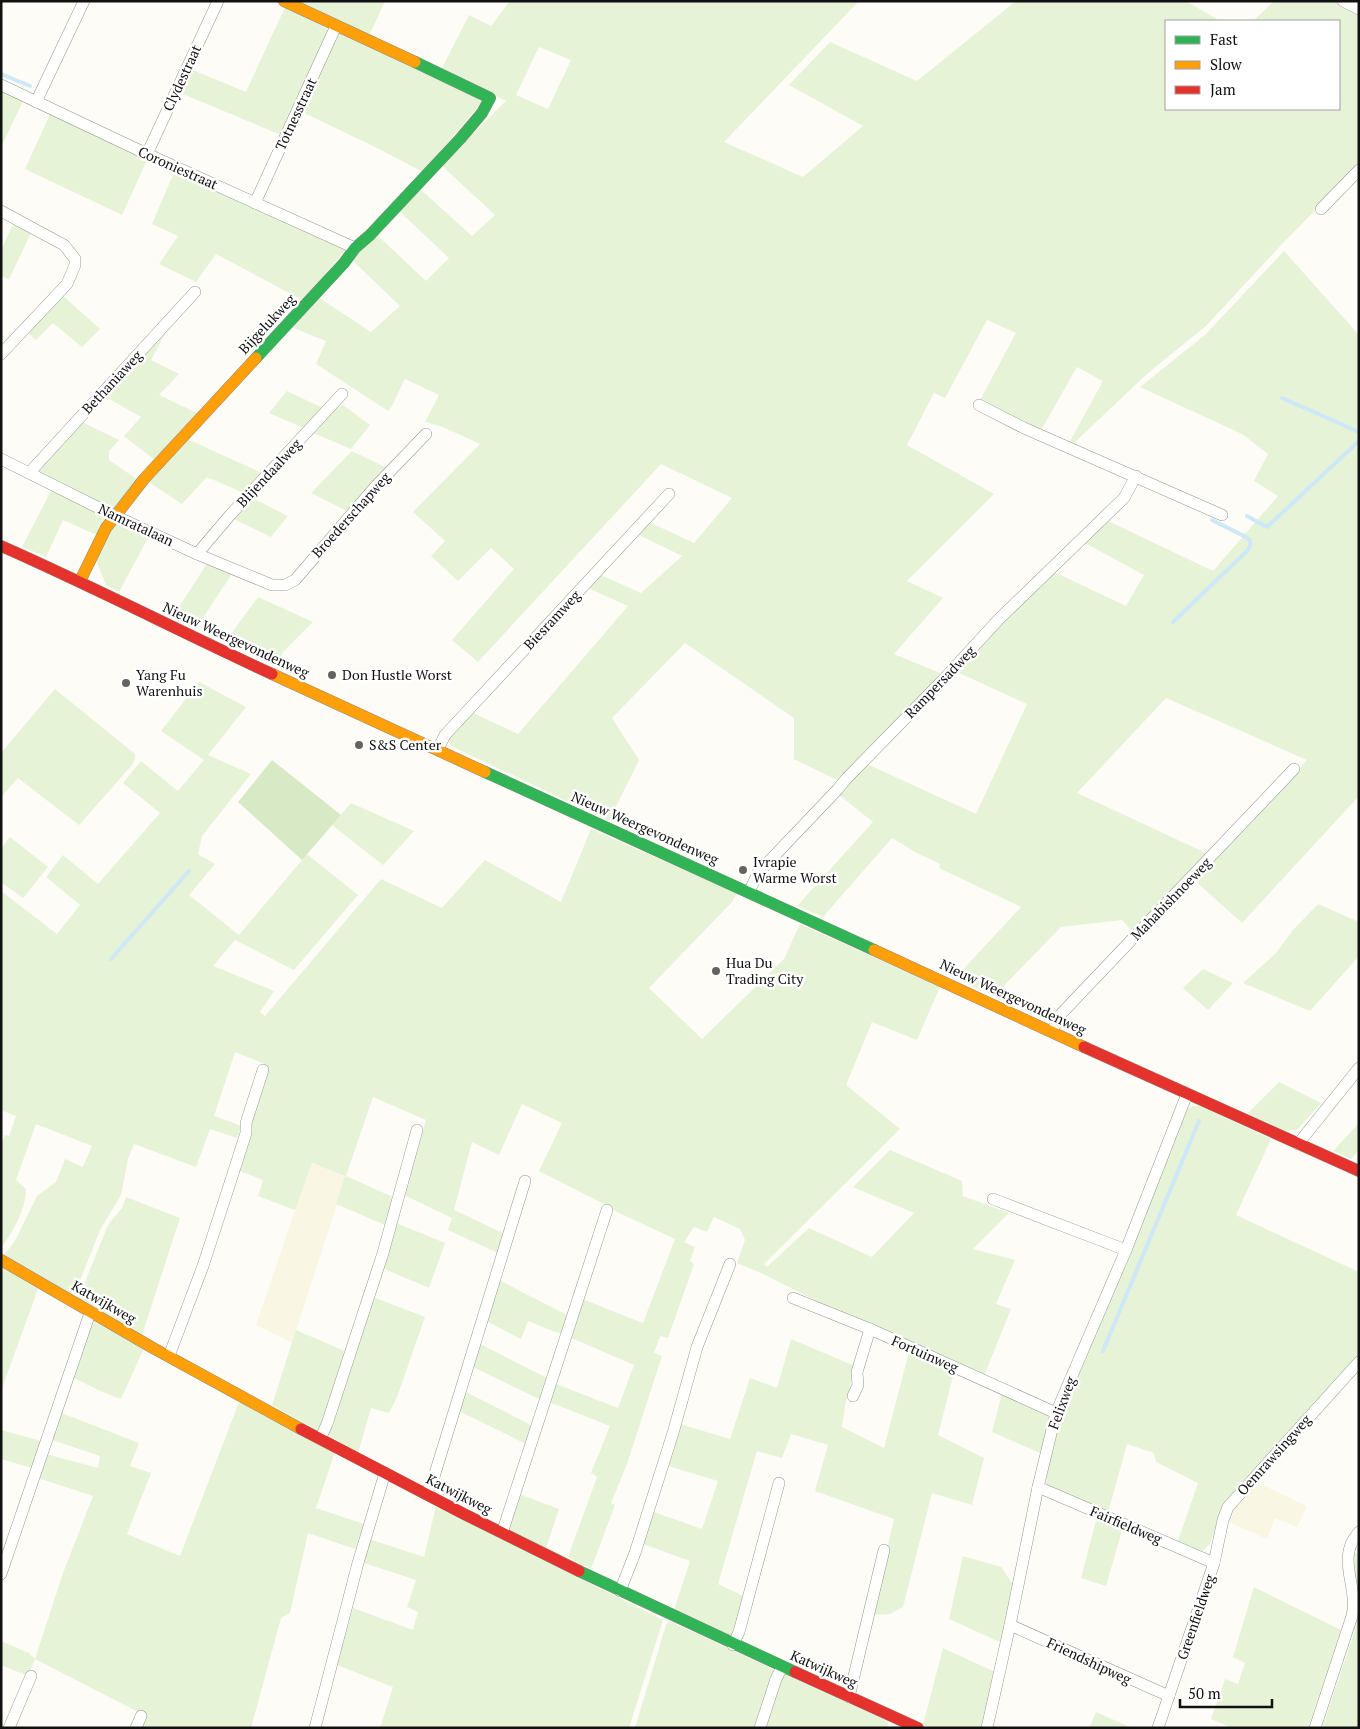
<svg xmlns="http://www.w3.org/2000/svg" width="1360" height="1729" viewBox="0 0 1360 1729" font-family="'PT Serif',serif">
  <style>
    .farmland { fill: #f9f7e4 }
    .green { fill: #e7f3d7; fill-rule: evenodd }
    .forest { fill: #d8eac5 }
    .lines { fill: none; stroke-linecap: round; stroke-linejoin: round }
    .stream { stroke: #cde8f7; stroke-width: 4 }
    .street-casing { stroke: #979795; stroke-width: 12 }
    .fast-casing { stroke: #8e8d8b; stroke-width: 12 }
    .slow-casing { stroke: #8e8d8b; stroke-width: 12 }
    .jam-casing { stroke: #8e8d8b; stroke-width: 12 }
    .street { stroke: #fffffe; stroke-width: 11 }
    .fast { stroke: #30b455; stroke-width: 11 }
    .slow { stroke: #ff9f0a; stroke-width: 11 }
    .jam { stroke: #e5322d; stroke-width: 11 }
    .poi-dot { fill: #646362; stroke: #fff; stroke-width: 2 }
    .labels { text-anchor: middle; stroke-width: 5; stroke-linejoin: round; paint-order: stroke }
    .street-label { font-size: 14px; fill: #111; stroke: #fff }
    .poi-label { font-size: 14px; fill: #111; stroke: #fff; text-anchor: start }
  </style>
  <rect width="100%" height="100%" fill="#fdfcf7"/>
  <g class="farmland">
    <path d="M311,1163L346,1176L292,1343L256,1325Z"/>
    <path d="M1254,1481L1307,1506L1297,1527L1275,1518L1267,1539L1226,1521L1231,1508Z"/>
  </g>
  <g class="green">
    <path d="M294,1H385L369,36Z"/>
    <path d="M510,1H859L724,142L803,177L863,126L789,85L830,42L917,81L1016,1H1186L1220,21H1166V109H1339V21H1253L1274,1H1333L1359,14V166L1281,245L1206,326L1148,373L1074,443H1069L1103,381L1077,367L1040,432L979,402L1016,333L987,320L945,398L934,393L907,445L994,494L907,581L943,598L894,654L940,673L936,682L839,781L794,759V718L685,643L612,718L639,760L609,821L451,746L448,739L471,712L518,734L628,606L588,588L601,575L641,593L682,556L637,534L649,522L694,543L732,498L661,464L478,662L452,640L514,569L491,548L458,581L431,556L445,541L413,512L480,444L443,427L425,422L439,395L405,379L392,406L388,411L316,364L326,341L291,327L318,297L371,332L400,306L351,259L376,234L426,281L449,258L399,211L420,189L472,236L495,215L441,165L506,101L441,70L469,15L491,26ZM539,47L571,60L548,109L516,95Z"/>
    <path d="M286,5L329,30L281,135L178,92L190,69L246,92Z"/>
    <path d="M337,32L475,96L481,103L423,172L375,147L300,111Z"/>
    <path d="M1,89L24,99L1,147Z"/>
    <path d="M51,112L148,158L122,215L25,169Z"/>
    <path d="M175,170L346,249L304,301L216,254L196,282L159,264L178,236L152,224Z"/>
    <path d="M14,222L32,231L9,279L1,276V250Z"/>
    <path d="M1284,251L1359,335V796L1242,923L1194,880L1307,760L1166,698L1077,793L1206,853L1132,931L1122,920L1061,927L994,996L955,978L1021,907L939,868L940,864L915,852L892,838L823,917L797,906L873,822L839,795L867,764L976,814L1027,704L957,672L1004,621L1054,572L1126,606L1144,575L1083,542L1106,520L1213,571L1278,496L1254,481L1268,454L1242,434L1140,387L1205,335Z"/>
    <path d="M62,295L100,329L82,347L53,323L36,340L27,333Z"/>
    <path d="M165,334L151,360L179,374L159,395L199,414L156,461L124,436L141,417L104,396L156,339Z"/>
    <path d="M287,391L325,409L306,429L269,413Z"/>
    <path d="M343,405L370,425L351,449L311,432L329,412Z"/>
    <path d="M80,421L119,440L109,451V460L138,480L114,509L40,473L39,468Z"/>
    <path d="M185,438L264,474L246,494L207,477L182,504L147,481Z"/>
    <path d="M352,451L389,469L349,512L311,493Z"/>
    <path d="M52,489L103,516L105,520L99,536L63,520L46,557L22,547Z"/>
    <path d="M250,497L288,516L271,537L232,518Z"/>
    <path d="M115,524H121L149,536L119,592L106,585L96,560Z"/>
    <path d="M208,562L233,572L195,630L172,618Z"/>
    <path d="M258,597L313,622L283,652L277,666L225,642Z"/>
    <path d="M199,682L246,707L208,755L251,774L202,836L198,854L215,864L189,895L239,935L307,854L358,895L294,970L235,940L213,966L274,991L260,1012L265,1016L381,879L442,908L485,860L561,902L591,829L737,893L732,902L649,988L702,1039L784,959L800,924L940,987L917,1040L872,1022L846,1085L900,1129L764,1264L767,1267L809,1228L872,1257L914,1213L853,1187L890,1150L962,1181L963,1196L1009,1213L973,1249L1015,1260L996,1304L1011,1309L984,1376L836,1311L761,1273L737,1263L745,1240L740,1229L714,1217L707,1232L694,1227L684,1242L695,1247L690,1261L694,1264L668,1338L660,1336L654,1353L662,1356L627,1464L611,1503L615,1505L591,1569L568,1557L597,1477L591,1473L610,1426L549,1402L556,1384L618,1408L634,1365L569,1337L582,1299L643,1323L675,1239L617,1212L610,1207L539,1171L562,1123L522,1104L499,1155L472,1142L454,1210L505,1234L498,1253L448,1230L452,1218L404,1195L426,1120L373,1097L346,1176L393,1197L385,1225L336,1204L345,1176L312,1163L295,1210L258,1196L263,1180L234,1169L246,1120L267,1065L235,1052L214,1116L242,1126L237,1138L210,1129L196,1167L134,1144L128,1159L121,1195L100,1230L77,1288L71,1295L4,1255L15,1241L37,1196L56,1182L65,1159L83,1167L92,1146L36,1124L16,1180L26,1189C26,1209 13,1232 1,1248V1145L5,1135L9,1136L16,1116L1,1110V891L57,934L80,905L46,877L63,855L98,884L160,813L123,783L141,761L178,791L204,760L161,731Z"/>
    <path d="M55,689L135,754V759L132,765L79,825L18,778L1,797V753Z"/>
    <path d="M351,803L414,831L383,865L332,825Z"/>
    <path d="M10,837L48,867L23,898L1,882V849Z"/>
    <path d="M1318,904L1359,922V956L1310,1011L1243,983L1276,953L1293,930Z"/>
    <path d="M1203,969L1233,983L1208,1010L1183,988Z"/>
    <path d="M1279,1082L1321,1103L1297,1130L1285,1131L1247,1114Z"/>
    <path d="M1193,1106H1200L1271,1139L1236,1215L1359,1272V1357L1229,1498L1209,1545L1205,1549L1202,1551L1178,1541L1198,1483L1156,1462L1154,1453L1127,1444L1108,1513L1047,1486L1046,1481L1058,1420L1184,1117L1188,1109Z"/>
    <path d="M1359,1123V1150L1351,1159L1333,1151Z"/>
    <path d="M126,1197L180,1218L142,1335L76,1298L81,1292L108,1225L122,1208Z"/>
    <path d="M396,1223L445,1243L429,1288L382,1268Z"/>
    <path d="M1,1267L38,1289L1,1391Z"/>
    <path d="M499,1280L569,1316L563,1335L528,1321L521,1339L486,1321Z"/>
    <path d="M373,1297L425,1317L397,1397L389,1413L371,1408L358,1453L328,1435Z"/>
    <path d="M92,1321L144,1348L121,1399L100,1391L72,1377Z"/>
    <path d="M296,1330L347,1352L322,1427L317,1431L272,1405Z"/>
    <path d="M791,1339L855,1366L845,1406L842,1427L884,1448L909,1352L954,1372L938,1435L984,1458L972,1505L932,1493L903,1607L890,1614L872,1615L894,1519L815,1491L828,1445L791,1434L782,1458L757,1451L718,1584L743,1596L733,1637L674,1610L690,1561L643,1544L654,1512L702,1529L718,1481L668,1466L680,1424L730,1439L750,1378L777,1388Z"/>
    <path d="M478,1343L549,1379L541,1400L471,1366Z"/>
    <path d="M464,1391L533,1426L526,1444L457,1410Z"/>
    <path d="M1002,1393L1048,1415L1049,1419L1040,1453L992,1432Z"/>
    <path d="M239,1402L335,1452L316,1508L364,1524L355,1549L308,1533L290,1613L281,1618L251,1728H140L144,1715L35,1659L28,1676L1,1665V1641L29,1653L35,1659L63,1573L93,1496L38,1478L46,1454L98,1468L100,1456L49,1439L59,1412L139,1443L130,1466L151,1473L127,1534L180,1556Z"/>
    <path d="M1,1430L41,1441L32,1468L1,1459Z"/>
    <path d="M519,1494L559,1509L546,1548L509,1529Z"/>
    <path d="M436,1506L663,1620L629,1728H380L393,1687L337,1665L353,1608L413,1630L418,1612L407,1607L416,1580L361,1562L369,1539L424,1557Z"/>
    <path d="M1097,1517L1123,1527L1106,1586L1081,1578Z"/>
    <path d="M1351,1551L1359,1554V1728H1322L1355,1630L1352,1628Z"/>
    <path d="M963,1556L1001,1567L1014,1586L1002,1643L949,1619Z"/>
    <path d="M1254,1587L1341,1630L1308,1728H1232L1211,1719L1225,1679L1238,1684L1245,1663L1233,1657Z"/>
    <path d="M669,1621L773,1669V1676L757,1728H635L666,1625Z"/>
    <path d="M943,1648L995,1672L983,1728H929L923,1725Z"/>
    <path d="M786,1675L885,1720L888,1722V1728H764L781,1677Z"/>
    <path d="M1096,1712L1132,1728H1089Z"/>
  </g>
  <path class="forest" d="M272,760L341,815L302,860L238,802Z"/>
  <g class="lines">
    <g class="stream">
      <path d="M1,74L30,86"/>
      <path d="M1282,398L1359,432"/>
      <path d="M1247,516L1267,527L1359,441"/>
      <path d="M1173,622L1247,551L1250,546V540L1242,535L1212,520"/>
      <path d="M111,959L189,871"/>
      <path d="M1103,1351L1199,1121"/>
    </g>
    <defs>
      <g id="street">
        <path d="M1343,1L1359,9"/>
        <path d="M1,85L147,154L355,248"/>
        <path d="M36,102L84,1"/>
        <path d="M147,154L218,1"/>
        <path d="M255,203L336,26"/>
        <path d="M1321,209L1359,170"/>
        <path d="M1,211L64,245L75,259V265L67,284L1,354"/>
        <path d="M979,405L1024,428L1222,515"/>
        <path d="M1,459L115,516L197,554L272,585H285L295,580L375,487L426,434"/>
        <path d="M30,472L195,292"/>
        <path d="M197,554L231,514L342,394"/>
        <path d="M438,749L445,735L669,494"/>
        <path d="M749,892L758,873L837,790L847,778L943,680L999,619L1124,498L1136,476"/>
        <path d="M1052,1031L1061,1014L1294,769"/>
        <path d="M1298,1144L1359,1068"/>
        <path d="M993,1199L1126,1250"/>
        <path d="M793,1298L870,1329L1056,1413"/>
        <path d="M169,1356L203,1266L230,1183L246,1133V1123L263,1070"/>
        <path d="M853,1396L858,1385L857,1372L870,1329"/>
        <path d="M320,1439L327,1424L383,1253L417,1130"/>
        <path d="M1038,1487L1214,1563"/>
        <path d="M426,1494L433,1480L525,1181"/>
        <path d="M502,1533L607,1210"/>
        <path d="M1,1574L90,1313"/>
        <path d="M620,1591L635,1553L673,1433L697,1347L730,1264"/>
        <path d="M1010,1625L1169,1696"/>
        <path d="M733,1645L739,1632L779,1483"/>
        <path d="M849,1697L884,1550"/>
        <path d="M9,1728L31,1676"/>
        <path d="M136,1728L141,1716"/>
        <path d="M315,1728L358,1563L385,1473"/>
        <path d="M760,1728L776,1679L782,1667"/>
        <path d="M987,1728L1010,1625L1038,1487L1056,1413L1126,1250L1187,1094"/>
        <path d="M1158,1728L1214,1563L1223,1520L1228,1507L1359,1362"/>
        <path d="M1315,1728L1352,1616C1359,1586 1335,1558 1359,1532"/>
      </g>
      <g id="fast">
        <path d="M256,358L344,263L355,248L370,235L460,139L482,113L490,98L415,62"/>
        <path d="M485,772L874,950"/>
        <path d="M579,1571L795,1672"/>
      </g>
      <g id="slow">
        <path d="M284,1L415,62"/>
        <path d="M80,581L106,528L144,479L256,358"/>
        <path d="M272,674L485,772"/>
        <path d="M874,950L1084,1047"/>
        <path d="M1,1260L153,1348L301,1429"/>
      </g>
      <g id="jam">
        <path d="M1,546C92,586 181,632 272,674"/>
        <path d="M1084,1047L1359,1171"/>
        <path d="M301,1429L464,1514L579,1571"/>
        <path d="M795,1672L918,1728"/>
      </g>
    </defs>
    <use href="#street" class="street-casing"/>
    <use href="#fast" class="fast-casing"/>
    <use href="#slow" class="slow-casing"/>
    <use href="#jam" class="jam-casing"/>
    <use href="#street" class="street"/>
    <use href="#fast" class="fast"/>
    <use href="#slow" class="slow"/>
    <use href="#jam" class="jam"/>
  </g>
  <g class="poi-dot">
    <circle cx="332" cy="675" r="5"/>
    <circle cx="126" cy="683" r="5"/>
    <circle cx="359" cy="745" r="5"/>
    <circle cx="743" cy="870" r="5"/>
    <circle cx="716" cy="971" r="5"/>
  </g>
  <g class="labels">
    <g class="street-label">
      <text transform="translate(182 78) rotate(-65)" y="5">Clydestraat</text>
      <text transform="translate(296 114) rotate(-65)" y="5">Totnesstraat</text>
      <text transform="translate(178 168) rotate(24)" y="5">Coroniestraat</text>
      <text transform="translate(267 324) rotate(-47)" y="5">Bijgelukweg</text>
      <text transform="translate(112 382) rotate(-47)" y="5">Bethaniaweg</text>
      <text transform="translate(269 473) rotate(-47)" y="5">Blijendaalweg</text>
      <text transform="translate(351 515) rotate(-48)" y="5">Broederschapweg</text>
      <text transform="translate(136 525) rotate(25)" y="5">Namratalaan</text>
      <text transform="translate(552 620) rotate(-47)" y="5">Biesramweg</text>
      <text transform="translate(236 640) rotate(25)" y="5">Nieuw Weergevondenweg</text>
      <text transform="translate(940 682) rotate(-46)" y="5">Rampersadweg</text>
      <text transform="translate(645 828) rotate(24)" y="5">Nieuw Weergevondenweg</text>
      <text transform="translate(1171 899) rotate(-46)" y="5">Mahabishnoeweg</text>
      <text transform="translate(1013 997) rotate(25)" y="5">Nieuw Weergevondenweg</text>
      <text transform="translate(104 1302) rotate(30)" y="5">Katwijkweg</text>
      <text transform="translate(925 1354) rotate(24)" y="5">Fortuinweg</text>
      <text transform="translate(1062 1403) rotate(-70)" y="5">Felixweg</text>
      <text transform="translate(1274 1455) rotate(-48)" y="5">Oemrawsingweg</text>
      <text transform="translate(459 1494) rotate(27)" y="5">Katwijkweg</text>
      <text transform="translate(1126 1525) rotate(23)" y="5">Fairfieldweg</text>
      <text transform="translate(1196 1617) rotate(-71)" y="5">Greenfieldweg</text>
      <text transform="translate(1089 1661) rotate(25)" y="5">Friendshipweg</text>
      <text transform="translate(824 1669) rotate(24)" y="5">Katwijkweg</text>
    </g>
    <g class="poi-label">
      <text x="136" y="680">Yang Fu<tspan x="136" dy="16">Warenhuis</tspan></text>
      <text x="342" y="680">Don Hustle Worst</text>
      <text x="369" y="750">S&amp;S Center</text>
      <text x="753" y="867">Ivrapie<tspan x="753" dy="16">Warme Worst</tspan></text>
      <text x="726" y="968">Hua Du<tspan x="726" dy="16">Trading City</tspan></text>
    </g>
  </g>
  <rect width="1360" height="1729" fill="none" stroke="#111111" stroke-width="5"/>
  <rect x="1165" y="20" width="175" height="90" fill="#ffffff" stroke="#a0a0a0"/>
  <rect x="1175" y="36" width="25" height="8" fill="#30b455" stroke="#a0a0a0"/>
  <text x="1210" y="45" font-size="15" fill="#111111">Fast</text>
  <rect x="1175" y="61" width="25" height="8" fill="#ff9f0a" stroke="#a0a0a0"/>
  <text x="1210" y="70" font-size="15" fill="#111111">Slow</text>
  <rect x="1175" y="86" width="25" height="8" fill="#e5322d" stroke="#a0a0a0"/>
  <text x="1210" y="95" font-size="15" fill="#111111">Jam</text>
  <path d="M1180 1699v8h92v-8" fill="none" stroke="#111111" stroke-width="2.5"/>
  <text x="1188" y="1699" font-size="15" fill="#111111" stroke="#ffffff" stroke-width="4" paint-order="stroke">50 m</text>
</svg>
